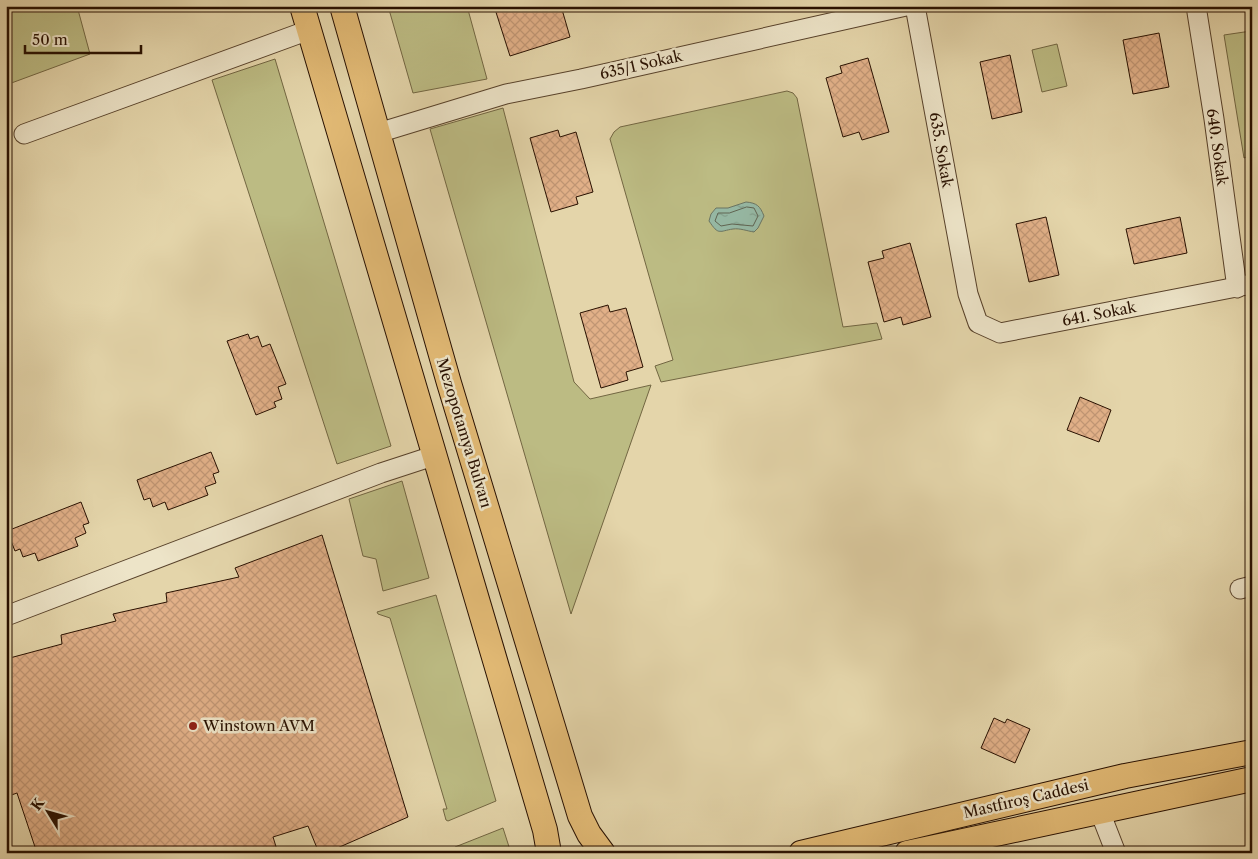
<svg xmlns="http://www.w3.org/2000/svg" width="1258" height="859" viewBox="0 0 1258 859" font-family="'Libre Caslon Text',serif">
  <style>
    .green { fill: #bcbb83; stroke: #726642 }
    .water { fill: url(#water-ripples); stroke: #6a7563 }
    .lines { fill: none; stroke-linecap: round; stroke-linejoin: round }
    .shore { stroke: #5f6452; stroke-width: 1 }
    .building { fill: url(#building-cross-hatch); stroke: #281000 }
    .minor-casing { stroke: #57412a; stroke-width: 21 }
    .major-casing { stroke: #281000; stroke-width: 26 }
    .minor { stroke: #ede4c8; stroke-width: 19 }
    .major { stroke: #e2ba75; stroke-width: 24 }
    .poi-dot { fill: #8f2418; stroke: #ede4c8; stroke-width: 2 }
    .labels { text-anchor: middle; stroke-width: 5; stroke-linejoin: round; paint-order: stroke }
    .street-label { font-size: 15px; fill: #281000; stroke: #ede4c8 }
    .poi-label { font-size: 15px; fill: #281000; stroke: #ede4c8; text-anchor: start }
  </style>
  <defs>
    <pattern id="water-ripples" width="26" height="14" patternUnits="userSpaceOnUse" patternTransform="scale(1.25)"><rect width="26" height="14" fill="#96b9a5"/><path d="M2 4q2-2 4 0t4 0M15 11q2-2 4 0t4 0" fill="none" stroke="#819e8c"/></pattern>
    <pattern id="building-cross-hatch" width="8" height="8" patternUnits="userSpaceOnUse" patternTransform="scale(1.25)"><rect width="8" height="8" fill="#e1b088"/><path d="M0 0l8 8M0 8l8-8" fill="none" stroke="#c19674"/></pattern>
  </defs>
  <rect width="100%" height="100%" fill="#e4d5aa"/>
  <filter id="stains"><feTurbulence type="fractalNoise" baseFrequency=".004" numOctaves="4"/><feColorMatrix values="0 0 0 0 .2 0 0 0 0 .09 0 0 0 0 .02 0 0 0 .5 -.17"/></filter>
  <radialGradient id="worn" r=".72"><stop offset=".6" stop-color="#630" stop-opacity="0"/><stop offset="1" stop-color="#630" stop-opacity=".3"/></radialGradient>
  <g class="green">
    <path d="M6,6H77L90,54L6,85Z"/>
    <path d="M388,6H467L487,79L413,93Z"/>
    <path d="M1248,16H1252V155L1244,158L1224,35L1251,31Z"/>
    <path d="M1057,44L1067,86L1042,92L1032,50Z"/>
    <path d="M275,59L391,446L337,464L212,80Z"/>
    <path d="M787,91L793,93L797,98L843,327L877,323L882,339L661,382L655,366L673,360L610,139L614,132L620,127Z"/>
    <path d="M503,108L574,382L590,399L651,385L571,614L430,129Z"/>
    <path d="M402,481L429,578L383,591L376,559L363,556L349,499Z"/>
    <path d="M436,595L496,801L448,821L446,820L443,809H447L390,618L378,614L377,612Z"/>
    <path d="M503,828L511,853H453L455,847Z"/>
  </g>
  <path class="water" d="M746,202C757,203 760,206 764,216L758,228L754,232C747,231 740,228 733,229C719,231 719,236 709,221L711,214L716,208H728Z"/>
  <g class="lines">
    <path class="shore" d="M747,207L754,208L758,216L753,226L732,224L721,226L715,221L718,213H729Z"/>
  </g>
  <g class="building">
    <path d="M494,6H561L570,37L510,56Z"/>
    <path d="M1159,33L1169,87L1133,94L1123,40Z"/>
    <path d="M1010,55L1022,112L992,119L980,62Z"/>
    <path d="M868,58L889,132L862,140L859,132L843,137L826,78L842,73L840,66Z"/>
    <path d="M558,130L560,137L576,132L593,192L576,197L578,204L551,212L530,138Z"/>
    <path d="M1046,217L1059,275L1029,282L1016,224Z"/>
    <path d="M1180,217L1187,253L1134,264L1126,229Z"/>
    <path d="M910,243L931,317L903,325L901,317L884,322L868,262L884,258L882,251Z"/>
    <path d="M608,305L610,312L626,308L643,367L626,372L628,380L601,388L580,313Z"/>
    <path d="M248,334L250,339L258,336L262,347L270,344L286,384L278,387L282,399L274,402L276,407L256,415L227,341Z"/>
    <path d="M1080,397L1111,410L1099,442L1067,430Z"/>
    <path d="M211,452L219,472L213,474L216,483L205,487L208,495L168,510L165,502L153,507L150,498L144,500L137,480Z"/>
    <path d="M81,502L89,523L83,525L86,533L75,538L78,546L38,561L35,553L23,557L20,549L15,551L7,531Z"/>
    <path d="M322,535L408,817L326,853H319L308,826L273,837L278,853H37L17,793L6,797V659L62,644L61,635L116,621L113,614L167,602L166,593L239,577L235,568Z"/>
    <path d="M994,718L1005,723L1007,719L1030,729L1015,763L981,748Z"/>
  </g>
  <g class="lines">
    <defs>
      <g id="minor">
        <path d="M915,6L968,294L978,323L1000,333L1252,284"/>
        <path d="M1196,6L1214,119L1237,288"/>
        <path d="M378,133L506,94L581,79L906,6"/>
        <path d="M24,134L309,30"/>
        <path d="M1240,589L1252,586"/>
        <path d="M6,616L381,473L433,456"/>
        <path d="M1100,812L1116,853"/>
      </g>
      <g id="major">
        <path d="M302,6L545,830L549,853"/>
        <path d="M342,6L449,383L580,816L589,834L603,853"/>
        <path d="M801,853L1125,776L1252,752"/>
        <path d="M907,853L1252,779"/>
      </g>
    </defs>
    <use href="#minor" class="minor-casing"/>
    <use href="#major" class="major-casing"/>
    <use href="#minor" class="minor"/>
    <use href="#major" class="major"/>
  </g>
  <circle class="poi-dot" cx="193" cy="726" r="5"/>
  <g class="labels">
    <g class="street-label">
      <text transform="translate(641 65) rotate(-13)" y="5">635/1 Sokak</text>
      <text transform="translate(1217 147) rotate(82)" y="5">640. Sokak</text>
      <text transform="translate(941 150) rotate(80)" y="5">635. Sokak</text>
      <text transform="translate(1099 314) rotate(-11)" y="5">641. Sokak</text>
      <text transform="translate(464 433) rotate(73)" y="5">Mezopotamya Bulvarı</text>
      <text transform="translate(1026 799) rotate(-13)" y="5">Mastfıroş Caddesi</text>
    </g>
    <g class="poi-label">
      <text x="203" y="731">Winstown AVM</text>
    </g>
  </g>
  <rect width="1258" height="859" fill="none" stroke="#e4d5aa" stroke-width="25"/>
  <rect x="8" y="8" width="1243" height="844" fill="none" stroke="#281000" stroke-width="2.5"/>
  <rect x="12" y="12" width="1233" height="834" fill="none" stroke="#281000"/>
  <g transform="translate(48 812) rotate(307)" stroke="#ede4c8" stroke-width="4" paint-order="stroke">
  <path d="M0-4L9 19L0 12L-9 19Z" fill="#281000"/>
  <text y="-8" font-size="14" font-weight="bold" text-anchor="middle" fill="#281000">K</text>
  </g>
  <path d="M25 45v8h116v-8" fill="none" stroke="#281000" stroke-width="2.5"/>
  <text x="32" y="45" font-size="15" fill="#281000" stroke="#ede4c8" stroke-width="4" paint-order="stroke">50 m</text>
  <rect width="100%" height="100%" filter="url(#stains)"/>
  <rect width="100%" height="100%" fill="url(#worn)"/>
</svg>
